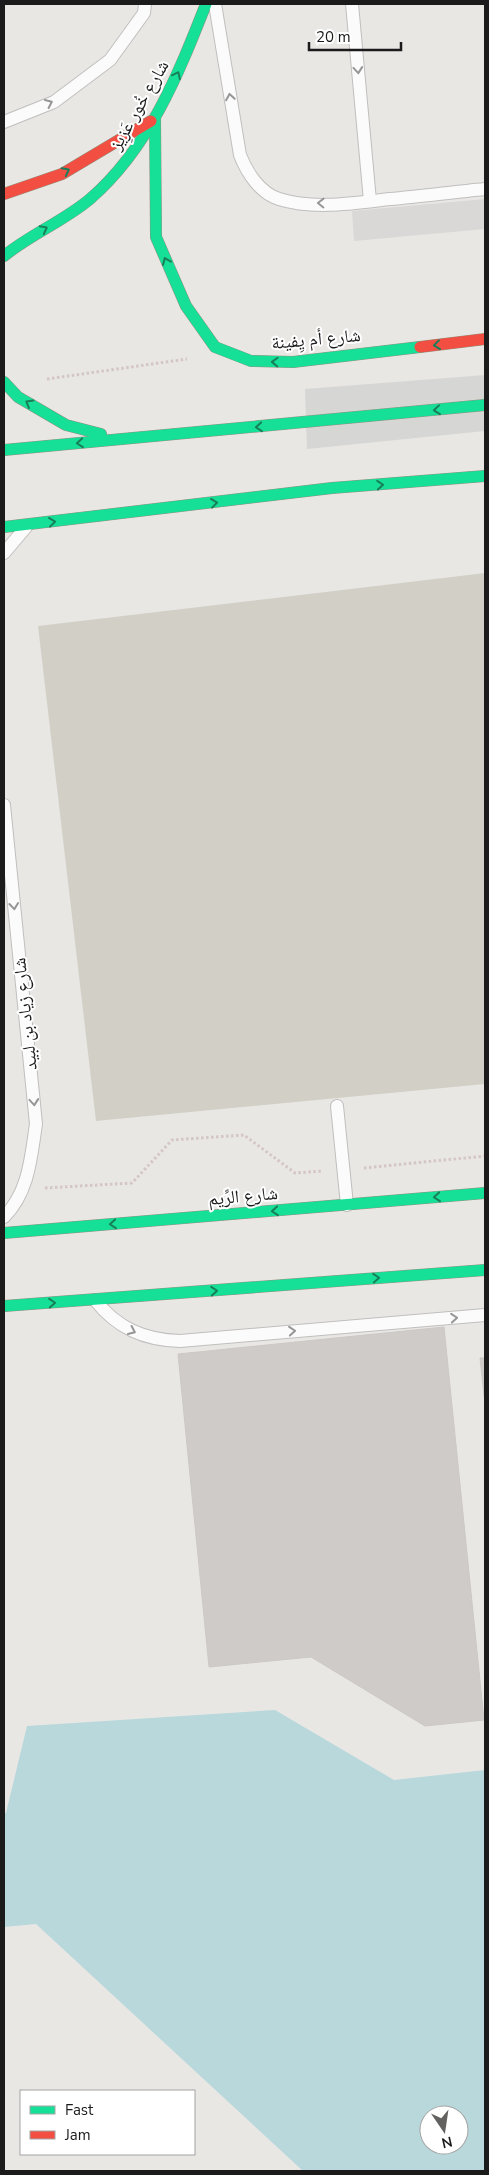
<svg xmlns="http://www.w3.org/2000/svg" width="489" height="2175" viewBox="0 0 489 2175" font-family="'Nunito Sans','Noto Naskh Arabic',sans-serif">
  <style>
    .construction { fill: #d2d0c6 }
    .parking { fill: #d9d8d7 }
    .water { fill: #b8d8dc; fill-rule: evenodd }
    .pier { fill: #d6d6d5 }
    .building { fill: #cecbc9; stroke: #ccc8c5 }
    .lines { fill: none; stroke-linecap: round; stroke-linejoin: round }
    .lane-casing { stroke: #c0bfbe; stroke-width: 14 }
    .fast-casing { stroke: #92917d; stroke-width: 12 }
    .jam-casing { stroke: #92917d; stroke-width: 12 }
    .path { stroke: #d4c6c5; stroke-width: 3; stroke-dasharray: 2.5 2.5; stroke-linecap: butt }
    .lane { stroke: #fcfbfb; stroke-width: 12 }
    .fast { stroke: #16e098; stroke-width: 11 }
    .jam { stroke: #f24e42; stroke-width: 11 }
    .oneway { stroke: #979696 }
    .oneway2 { stroke: #187e5a }
    .labels { text-anchor: middle; stroke-width: 4; stroke-linejoin: round; paint-order: stroke }
    .street-label { font-size: 18px; fill: #1b1b1b; stroke: #fff }
  </style>
  <rect width="100%" height="100%" fill="#e9e7e4"/>
  <path class="construction" d="M485,573V1084L96,1121L38,626Z"/>
  <path class="parking" d="M485,199V229L354,241L352,211Z"/>
  <path class="water" d="M275,1710L394,1780L485,1770V2171H303L36,1924L4,1927V1813H6L27,1726ZM429,2115H459V2145H429Z"/>
  <path class="pier" d="M485,375V431L307,449L305,389Z"/>
  <g class="building">
    <path d="M444,1327L484,1720L425,1726L311,1657L209,1667L178,1354Z"/>
    <path d="M480,1358H485V1404Z"/>
  </g>
  <g class="lines">
    <defs>
      <g id="lane">
        <path d="M215,4L240,155C247,173 260,193 279,199C314,210 355,203 390,199C422,196 454,192 485,189"/>
        <path d="M352,4L370,201"/>
        <path d="M4,122L54,102L110,60L144,13L145,4"/>
        <path d="M4,553L26,527"/>
        <path d="M4,805L36,1124C31,1157 29,1192 4,1217"/>
        <path d="M337,1106L347,1205"/>
        <path d="M95,1300C117,1328 144,1340 180,1341L485,1315"/>
      </g>
      <g id="fast">
        <path d="M155,119L156,237L186,306L215,347L251,361L293,362L420,347"/>
        <path d="M4,256C31,234 64,221 90,199C149,148 178,75 206,4"/>
        <path d="M4,382L18,397L66,425L101,434"/>
        <path d="M4,450L485,405"/>
        <path d="M4,527L332,488L485,476"/>
        <path d="M4,1233L485,1193"/>
        <path d="M4,1306L485,1270"/>
      </g>
      <g id="jam">
        <path d="M4,194L62,174L151,121"/>
        <path d="M420,347L485,339"/>
      </g>
    </defs>
    <use href="#lane" class="lane-casing"/>
    <use href="#fast" class="fast-casing"/>
    <use href="#jam" class="jam-casing"/>
    <g class="path">
      <path d="M47,379L187,359"/>
      <path d="M364,1168L485,1156"/>
      <path d="M45,1188L132,1183L172,1140L244,1135L295,1173L323,1171"/>
    </g>
    <use href="#lane" class="lane"/>
    <use href="#fast" class="fast"/>
    <use href="#jam" class="jam"/>
  </g>
  <defs><path id="oneway-chevron" d="M-2-3.5L2.5 0L-2 3.5" fill="none" stroke-width="1.6" stroke-linecap="round" stroke-linejoin="round" transform="scale(1.25)"/></defs>
  <g class="oneway">
    <use href="#oneway-chevron" transform="translate(358 70) rotate(85)"/>
    <use href="#oneway-chevron" transform="translate(230 97) rotate(-99)"/>
    <use href="#oneway-chevron" transform="translate(49 103) rotate(-25)"/>
    <use href="#oneway-chevron" transform="translate(321 203) rotate(-179)"/>
    <use href="#oneway-chevron" transform="translate(14 906) rotate(84)"/>
    <use href="#oneway-chevron" transform="translate(34 1102) rotate(85)"/>
    <use href="#oneway-chevron" transform="translate(454 1318) rotate(-5)"/>
    <use href="#oneway-chevron" transform="translate(132 1331) rotate(25)"/>
    <use href="#oneway-chevron" transform="translate(292 1331) rotate(-5)"/>
  </g>
  <g class="oneway2">
    <use href="#oneway-chevron" transform="translate(177 75) rotate(-64)"/>
    <use href="#oneway-chevron" transform="translate(66 171) rotate(-28)"/>
    <use href="#oneway-chevron" transform="translate(44 229) rotate(-28)"/>
    <use href="#oneway-chevron" transform="translate(166 261) rotate(-113)"/>
    <use href="#oneway-chevron" transform="translate(437 345) rotate(173)"/>
    <use href="#oneway-chevron" transform="translate(275 362) rotate(-178)"/>
    <use href="#oneway-chevron" transform="translate(29 403) rotate(-150)"/>
    <use href="#oneway-chevron" transform="translate(437 410) rotate(174)"/>
    <use href="#oneway-chevron" transform="translate(259 427) rotate(175)"/>
    <use href="#oneway-chevron" transform="translate(80 443) rotate(175)"/>
    <use href="#oneway-chevron" transform="translate(380 485) rotate(-4)"/>
    <use href="#oneway-chevron" transform="translate(214 503) rotate(-7)"/>
    <use href="#oneway-chevron" transform="translate(52 522) rotate(-7)"/>
    <use href="#oneway-chevron" transform="translate(437 1197) rotate(175)"/>
    <use href="#oneway-chevron" transform="translate(275 1211) rotate(175)"/>
    <use href="#oneway-chevron" transform="translate(113 1224) rotate(175)"/>
    <use href="#oneway-chevron" transform="translate(376 1278) rotate(-4)"/>
    <use href="#oneway-chevron" transform="translate(214 1291) rotate(-4)"/>
    <use href="#oneway-chevron" transform="translate(52 1303) rotate(-4)"/>
  </g>
  <g class="labels">
    <g class="street-label">
      <text transform="translate(139 105) rotate(-60)" y="6">شارع خُور عَزِيز</text>
      <text transform="translate(316 339) rotate(-5)" y="6">شارع أم يِفينة</text>
      <text transform="translate(25 1014) rotate(-96)" y="6">شارع زياد بن لبيد</text>
      <text transform="translate(243 1196) rotate(-5)" y="6">شارع الرِّيم</text>
    </g>
  </g>
  <rect width="489" height="2175" fill="none" stroke="#1b1b1b" stroke-width="10"/>
  <rect x="20" y="2090" width="175" height="65" fill="#ffffff" stroke="#a4a4a4"/>
  <rect x="30" y="2106" width="25" height="8" fill="#16e098" stroke="#a4a4a4"/>
  <text x="65" y="2115" font-size="15" fill="#1b1b1b">Fast</text>
  <rect x="30" y="2131" width="25" height="8" fill="#f24e42" stroke="#a4a4a4"/>
  <text x="65" y="2140" font-size="15" fill="#1b1b1b">Jam</text>
  <g transform="translate(444 2130) rotate(167)"><circle r="24" fill="#ffffff" stroke="#a4a4a4"/>
  <path d="M0-4L9 19L0 12L-9 19Z" fill="#636261"/>
  <text y="-8" font-size="14" font-weight="bold" text-anchor="middle" fill="#1b1b1b">N</text>
  </g>
  <path d="M309 42v8h92v-8" fill="none" stroke="#1b1b1b" stroke-width="2.5"/>
  <text x="316" y="42" font-size="15" fill="#1b1b1b" stroke="#ffffff" stroke-width="4" paint-order="stroke">20 m</text>
</svg>
